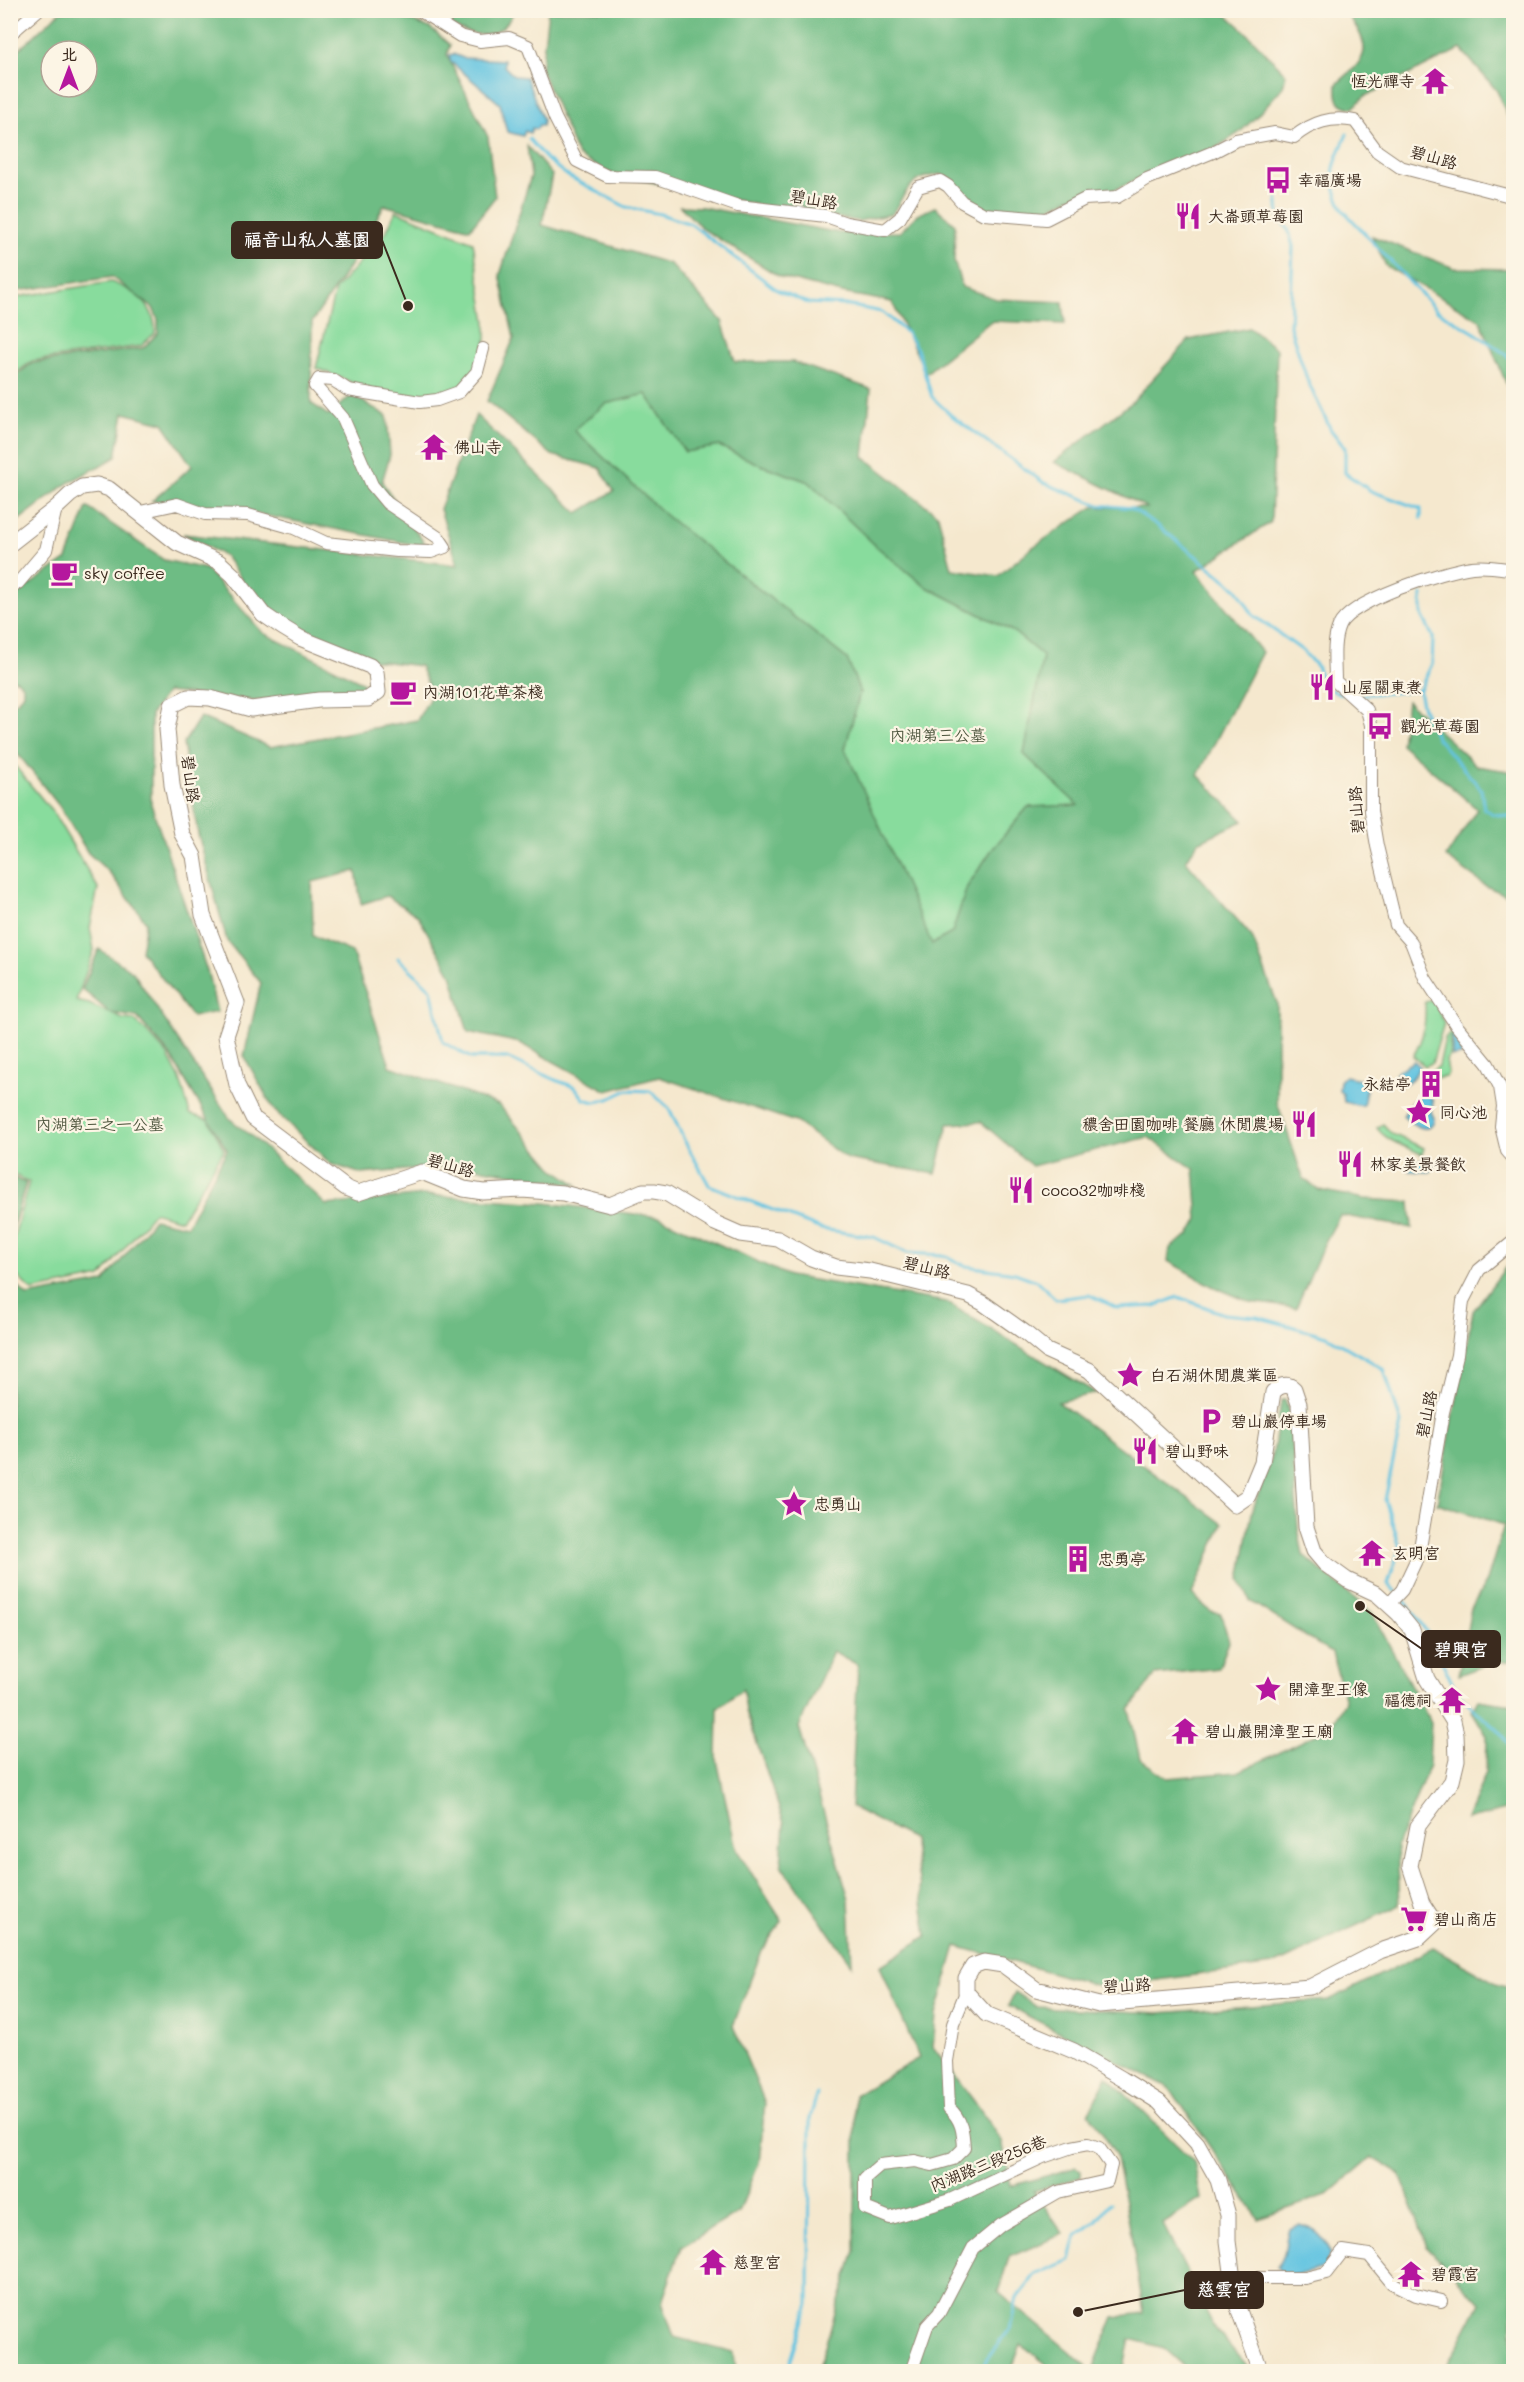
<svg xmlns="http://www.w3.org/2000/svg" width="1524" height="2382" viewBox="0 0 1524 2382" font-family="Mali,'LXGW WenKai TC',sans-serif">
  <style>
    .green { fill: #88dc9d; stroke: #62835e; stroke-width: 1.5 }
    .forest { fill: #6ebc84; stroke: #547351; stroke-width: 1.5; fill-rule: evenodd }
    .water { fill: #63c4e1; stroke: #4f7780; stroke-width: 1.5 }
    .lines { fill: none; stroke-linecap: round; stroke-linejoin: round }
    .stream { stroke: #63c4e1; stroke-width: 3 }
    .minor-casing { stroke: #988976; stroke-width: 14 }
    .tertiary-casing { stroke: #988976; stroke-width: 17 }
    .minor { stroke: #fff; stroke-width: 12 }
    .tertiary { stroke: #fff; stroke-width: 15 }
    .labels { text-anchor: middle; stroke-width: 4.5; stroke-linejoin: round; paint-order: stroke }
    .poi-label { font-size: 16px; fill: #3b2a1e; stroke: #fcf5e5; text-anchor: start }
    .street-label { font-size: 16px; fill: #3b2a1e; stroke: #fcf5e5 }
    .park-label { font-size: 16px; fill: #4e563e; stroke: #fcf5e5 }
    .leader { fill: none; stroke: #3b2a1e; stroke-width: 2 }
    .callout-dot { fill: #3b2a1e; stroke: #fcf5e5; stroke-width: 2 }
    .callout { fill: #3b2a1e; stroke: #3b2a1e; stroke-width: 2 }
    .callout-label { font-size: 18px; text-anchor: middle; font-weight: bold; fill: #fff }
  </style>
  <rect width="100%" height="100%" fill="#fcf5e5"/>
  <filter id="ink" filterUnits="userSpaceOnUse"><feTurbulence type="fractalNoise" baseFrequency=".0167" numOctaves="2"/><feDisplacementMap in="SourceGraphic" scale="12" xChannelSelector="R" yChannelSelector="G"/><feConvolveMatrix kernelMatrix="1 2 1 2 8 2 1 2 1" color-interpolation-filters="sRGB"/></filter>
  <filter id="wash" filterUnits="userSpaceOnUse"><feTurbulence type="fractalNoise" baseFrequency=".008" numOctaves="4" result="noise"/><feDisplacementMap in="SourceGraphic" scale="24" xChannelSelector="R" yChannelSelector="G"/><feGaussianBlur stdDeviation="1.35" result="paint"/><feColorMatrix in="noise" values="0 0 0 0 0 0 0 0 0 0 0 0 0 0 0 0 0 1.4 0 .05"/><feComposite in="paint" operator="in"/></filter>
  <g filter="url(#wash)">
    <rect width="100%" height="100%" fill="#f5e8ce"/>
    <g class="green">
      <path d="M396,211L473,242L486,322V340L478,374L457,390L434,398H391L316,368L335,290L386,232Z"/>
      <path d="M111,282C135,291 156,305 155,333L141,346L32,361L11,377V298Z"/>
      <path d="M646,394L685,452L719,446L761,465L809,482L876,546L925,586L1014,632L1043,656L1024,754L1079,806L1028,807L991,851L967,887L952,933L931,944L845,749L860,692L847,659L665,515L574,430L605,404Z"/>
      <path d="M10,760L52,811L98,888L90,928L94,950L76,1001L89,1004L123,1019L134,1020L147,1032L167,1054L180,1079L190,1114L209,1120L224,1150L181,1220L154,1212L101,1277L32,1291L15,1274L13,1240L29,1182L10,1173Z"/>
      <path d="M1434,1000L1444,1023L1432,1063L1425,1066L1413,1056C1424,1038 1426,1023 1425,1002Z"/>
      <path d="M1451,1031H1454L1455,1035L1450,1037V1056L1446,1060L1448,1073L1446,1077L1427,1079L1431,1072L1439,1066L1445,1038Z"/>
      <path d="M1383,1124L1392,1134L1424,1148L1422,1154C1407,1147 1387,1142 1377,1128Z"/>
    </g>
    <g class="forest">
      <path d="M1221,10L1242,28L1286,74L1283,87L1255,118L1239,133L1214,149L1164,167L1112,191L1086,192L1071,197L1038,214L980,208L966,200L948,179L941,174C909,178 908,189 892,214L859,221L767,207L609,173L578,156L541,70L548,11Z"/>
      <path d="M61,11H384L430,28L450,45L447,55L488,137L495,197L470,229L384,205L357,255L312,322L311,403L328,415L352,395L387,416L390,455L382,482L427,547L242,511L152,501L192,466L163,423L124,413L116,457L68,483L11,526L10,387L17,375L32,363L143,348L158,333V320L153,308L112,277L11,292V57ZM51,51H87V87H51Z"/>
      <path d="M424,11H514C494,55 454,27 424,11Z"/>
      <path d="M1345,11H1513V129L1497,91L1461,49L1365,96L1353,108C1337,106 1336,97 1337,84C1357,65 1375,56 1356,27C1353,21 1348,17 1345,11Z"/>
      <path d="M527,146L552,175L542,225L670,264L722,321L735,362H793L871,389L864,457L938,515L952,569L998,576L1033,547L1093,507L1148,508L1054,462L1131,403L1189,340L1249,328L1277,349L1271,522L1196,571L1262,652L1198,775L1243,821L1198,842L1186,861L1252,937L1277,1003V1102L1303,1178L1319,1190L1365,1199L1410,1202L1412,1228L1340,1215L1324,1244L1296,1308L1250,1302L1212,1286L1168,1261L1170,1248L1189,1235L1198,1219L1194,1169L1148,1137L1032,1166L981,1122L948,1124L936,1174L847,1159L796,1122L659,1077L607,1091L520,1043L468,1032L451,974L418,916L387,896L361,904L356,871L312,882L313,936L352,952L390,1066L499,1105L553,1168L578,1185L460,1165L362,1174L331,1164L274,1110L244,1056L261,983L227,941L198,834L183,744L200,717L270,747L417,720L432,694L420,666L364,659L261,608L225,556L183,534L458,565L440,509L476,415L578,513L614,491L600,468L552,455L487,401L514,338L500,275L531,176ZM646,394L685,452L719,446L761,465L809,482L876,546L925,586L1014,632L1043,656L1024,754L1078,805L1028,807L991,851L967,887L952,933L932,944L845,749L860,692L847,659L665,515L574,430L605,404Z"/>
      <path d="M680,206L702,207L840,233L900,232L917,215L935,207L955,224L954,261L962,287L996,299L1063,302L1065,324L991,321L926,373L892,302L842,293L780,277L703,229Z"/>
      <path d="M1372,236L1454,268L1513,269V400L1480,320L1386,266Z"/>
      <path d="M87,507L164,560L206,569L263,633L366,684L348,696L255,701L167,692L151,714V804L208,974L217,1012L192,1017L141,951L146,922L109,872L88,853L60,807L22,759L11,748L10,703L17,702L23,693V686L17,680L11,679V598L67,559Z"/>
      <path d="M1407,701L1477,766L1513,772V898L1486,886L1446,857L1477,809L1401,744Z"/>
      <path d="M99,949L133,972L230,1119L255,1139L326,1205L424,1195L545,1203L659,1217L789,1276L946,1302L1096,1393L1058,1402L1223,1524L1192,1594L1211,1612L1221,1614L1229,1642L1219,1668L1155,1675L1129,1710L1140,1759L1167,1778L1238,1772L1330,1728L1345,1701L1332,1653L1250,1601L1240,1580L1252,1512L1273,1453L1281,1402L1282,1400H1285L1291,1420L1298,1528L1303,1555L1372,1613L1431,1723L1429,1765L1397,1846L1400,1905L1273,1965L1103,1987L956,1946L936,2015L933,2047L980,2109L1002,2141L1011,2186L1077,2167L1081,2171V2177L1034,2191L1063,2234L1009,2257L998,2292L1087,2366L1085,2371H1055L1021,2344L1011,2371H817L855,2251V2095L919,2058L880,1966L927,1936L913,1839L851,1807L858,1665L833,1651L799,1727L849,1899L852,1965L781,1865L784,1823L746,1711L743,1689L718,1708L717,1760L736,1849L782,1921L762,1950L733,2026L765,2103L759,2163L739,2212L681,2247L662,2302L674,2337L734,2353L736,2371H11L10,1278L27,1296L104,1282L154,1219L187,1226L227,1150L170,1055L137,1017L110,1013L82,989Z"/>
      <path d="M11,1177L26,1183L11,1233Z"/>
      <path d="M1513,1264V1661L1493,1662L1459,1675L1471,1608L1487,1581L1504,1525L1437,1503L1473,1311L1505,1268Z"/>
      <path d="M1478,1700L1513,1705V1808L1467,1820L1486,1772L1487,1736L1472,1711Z"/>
      <path d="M1434,1948L1496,1983L1513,1988V2371H1445L1480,2303L1427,2246L1400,2174L1372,2157L1329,2194L1259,2219L1170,2088L1008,2006L1015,1992L1037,2007L1159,2013L1329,2000Z"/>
      <path d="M1107,2076L1194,2162L1201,2199L1163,2224L1215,2329L1252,2371H1190L1164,2348L1130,2339L1123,2371H1092L1114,2317L1144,2313L1128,2217L1115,2153L1089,2113Z"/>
    </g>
    <g class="water">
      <path d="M453,54L463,58L504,60V66L514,76L526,77L543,120L542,126L539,125L537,129L532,128L530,133L525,131L523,136L507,132L500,104L451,62L449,55Z"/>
      <path d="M1452,1037H1456L1462,1055L1452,1056Z"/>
      <path d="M1414,1061L1419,1066C1417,1075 1411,1081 1402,1085L1395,1075L1399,1070Z"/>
      <path d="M1345,1076L1365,1080L1367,1085L1363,1106L1344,1102L1343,1094L1339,1091L1340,1081Z"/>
      <path d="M1421,1095L1429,1096L1433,1101C1433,1105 1431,1108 1431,1111C1431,1114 1435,1117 1434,1120C1431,1138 1409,1122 1403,1116L1412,1102Z"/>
      <path d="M1410,1160H1427L1434,1165V1168L1430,1172L1409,1171L1407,1163Z"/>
      <path d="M1299,2225C1317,2229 1323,2236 1330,2253L1324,2268L1285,2278L1277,2267C1289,2252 1283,2246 1289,2229Z"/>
    </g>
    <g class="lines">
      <g class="stream">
        <path d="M1347,134C1333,168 1326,175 1343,210L1436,310L1475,333L1507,355L1514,364"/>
        <path d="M529,139L546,159L568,176L626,207L660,214L691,224L777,290L808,303L846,305L882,312L906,332L917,349L932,397L952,416L1044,483L1099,505L1131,508L1157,525L1237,589L1253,615L1303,651L1318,668L1322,687L1342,694"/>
        <path d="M1277,194L1279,216L1288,229L1293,246L1290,327L1308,382L1331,430L1345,448V473L1371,491L1421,509V518"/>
        <path d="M1422,595V615L1433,637L1432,664L1419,691L1423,709L1436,737L1481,789L1484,809L1493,814L1514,817"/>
        <path d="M1357,695L1419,691"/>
        <path d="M398,958L431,989L443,1042L471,1058H507L558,1081L575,1087L584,1099L595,1102L609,1099L628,1090L650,1091L669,1108L684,1140L709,1185L821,1229L874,1237L907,1253L943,1255L966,1266L1015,1273L1037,1281L1056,1299L1089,1295L1117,1308L1155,1306L1178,1297L1224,1314L1257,1317L1327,1336L1384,1369L1401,1423L1385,1500L1400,1547L1388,1584L1396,1592"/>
        <path d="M1401,1597C1415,1612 1427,1632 1437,1651C1445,1666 1450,1683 1461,1696C1478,1717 1501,1725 1514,1753"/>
        <path d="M787,2372L809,2304L810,2118L817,2094"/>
        <path d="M981,2372L987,2359L1010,2329L1017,2298L1035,2275L1070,2260L1076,2236L1096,2221L1110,2203"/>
      </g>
    </g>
  </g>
  <g filter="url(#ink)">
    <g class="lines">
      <defs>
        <g id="minor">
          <path d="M419,10L460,36L480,41L509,38L528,46L555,118L577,161L607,176L655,177L738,206L826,216L846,223L885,230L900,218L918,187L940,181L948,186L962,202L984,214L1046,219L1085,199L1117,197L1147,179L1213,152L1236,140L1275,133L1294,137C1313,122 1331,116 1355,121L1377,151L1400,167L1514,197"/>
          <path d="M10,34L38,10"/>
          <path d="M140,512L177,504L205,514L248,515L294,528L326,543L397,551L431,552L445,547L439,538L387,503L372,485L343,418L315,386L319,379L333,380L348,390L420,402L437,400L459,392L477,372L483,349"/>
          <path d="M1514,570C1500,568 1486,565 1472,567C1444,571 1350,600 1339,626C1332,642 1335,664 1335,681L1367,710L1371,725V811L1377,846L1396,925L1411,942L1425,978L1456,1025L1488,1064L1500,1087L1503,1106L1501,1126L1507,1151L1514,1159"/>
          <path d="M10,587L18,583L46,550L56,508"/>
          <path d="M1389,1604L1402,1590L1419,1554L1443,1412L1457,1355L1463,1301L1479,1270L1514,1241"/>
          <path d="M1235,2294L1240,2290L1249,2278H1305L1326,2273L1343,2251L1369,2255L1392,2283L1416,2295L1441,2301"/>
          <path d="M911,2372L927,2326L939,2313L973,2248L1001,2225L1058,2192L1107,2181L1111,2165L1099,2148L1088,2144L1072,2147L1043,2157L950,2200L890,2218L865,2208V2178L880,2165L915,2161L932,2165L953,2159L964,2148C963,2131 962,2120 949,2108L947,2061L953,2024L966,1992"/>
        </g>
        <path id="tertiary" d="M10,544L56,508L70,495L82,487L97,485L109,489L177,543L219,562L233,575L263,614L282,627L300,638L370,666L376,672L378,692L368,699L319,700L251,709L210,698L188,697L172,705L167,729L172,785L182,834L194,856L203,915L237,1003L226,1036L237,1085L253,1118L346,1188L358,1193L422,1172L464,1189L483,1192L522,1190L563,1193L610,1205L643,1191H654L666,1193L715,1223L740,1234L778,1239L811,1258L836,1267L870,1271L968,1295L983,1303L1024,1332L1047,1351L1089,1370L1235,1505L1248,1496L1262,1462L1273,1392C1279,1386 1287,1382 1294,1389L1299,1404L1306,1527L1314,1551L1325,1564L1347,1580L1377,1594L1399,1614L1412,1630L1427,1679L1453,1721L1456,1734L1457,1760L1452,1781L1418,1826L1410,1866L1422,1903L1435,1923L1419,1938L1380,1951L1310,1987L1099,2005L1036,1989L1003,1965L984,1962L973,1966L966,1978V1992L986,2014L1074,2051L1122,2079L1159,2102L1197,2143L1218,2180L1228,2215V2241L1236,2302L1261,2372"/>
      </defs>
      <use href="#minor" class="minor-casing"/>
      <use href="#tertiary" class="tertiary-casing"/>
      <use href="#minor" class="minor"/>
      <use href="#tertiary" class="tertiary"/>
    </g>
  </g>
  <defs>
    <symbol id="temple-bare" viewBox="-9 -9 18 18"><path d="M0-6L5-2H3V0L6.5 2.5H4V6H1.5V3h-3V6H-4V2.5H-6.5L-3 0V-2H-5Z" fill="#b5179e" stroke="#fcf5e5" stroke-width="2.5" paint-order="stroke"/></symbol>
    <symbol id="bus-bare" viewBox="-9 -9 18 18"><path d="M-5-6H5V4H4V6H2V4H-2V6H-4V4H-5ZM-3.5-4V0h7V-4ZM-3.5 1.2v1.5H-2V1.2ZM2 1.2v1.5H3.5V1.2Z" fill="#b5179e" stroke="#fcf5e5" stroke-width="2.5" paint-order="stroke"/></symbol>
    <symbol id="restaurant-bare" viewBox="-9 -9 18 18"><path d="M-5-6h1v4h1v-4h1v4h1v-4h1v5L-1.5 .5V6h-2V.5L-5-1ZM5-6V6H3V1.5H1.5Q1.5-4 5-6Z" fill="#b5179e" stroke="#fcf5e5" stroke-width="2.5" paint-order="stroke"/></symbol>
    <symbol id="cafe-bare" viewBox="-9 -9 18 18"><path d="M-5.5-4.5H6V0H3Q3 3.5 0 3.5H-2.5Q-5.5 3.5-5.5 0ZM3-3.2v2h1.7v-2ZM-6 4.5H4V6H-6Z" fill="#b5179e" stroke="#fcf5e5" stroke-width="2.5" paint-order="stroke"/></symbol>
    <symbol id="building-bare" viewBox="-9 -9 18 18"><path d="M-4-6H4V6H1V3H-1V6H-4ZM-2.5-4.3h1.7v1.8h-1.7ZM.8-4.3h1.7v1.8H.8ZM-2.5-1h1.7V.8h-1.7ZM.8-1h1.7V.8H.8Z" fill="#b5179e" stroke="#fcf5e5" stroke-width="2.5" paint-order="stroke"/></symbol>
    <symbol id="sight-bare" viewBox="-9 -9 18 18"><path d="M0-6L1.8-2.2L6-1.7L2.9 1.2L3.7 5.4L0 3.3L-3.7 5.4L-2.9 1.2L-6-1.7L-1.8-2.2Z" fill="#b5179e" stroke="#fcf5e5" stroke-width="2.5" paint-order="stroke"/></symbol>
    <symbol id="parking-bare" viewBox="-9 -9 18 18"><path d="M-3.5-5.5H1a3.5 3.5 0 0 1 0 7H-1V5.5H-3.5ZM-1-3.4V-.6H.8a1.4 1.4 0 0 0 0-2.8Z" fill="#b5179e" stroke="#fcf5e5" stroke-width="2.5" paint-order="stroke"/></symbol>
    <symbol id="supermarket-bare" viewBox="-9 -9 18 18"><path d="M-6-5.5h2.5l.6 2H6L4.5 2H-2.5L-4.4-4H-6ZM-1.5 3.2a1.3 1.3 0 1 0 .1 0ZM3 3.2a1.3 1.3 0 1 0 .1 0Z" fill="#b5179e" stroke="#fcf5e5" stroke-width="2.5" paint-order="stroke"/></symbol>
  </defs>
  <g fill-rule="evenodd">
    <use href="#temple-bare" x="1416" y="62" width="38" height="38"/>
    <use href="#bus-bare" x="1259" y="161" width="38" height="38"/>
    <use href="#restaurant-bare" x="1169" y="197" width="38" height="38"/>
    <use href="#temple-bare" x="415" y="428" width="38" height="38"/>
    <use href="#cafe-bare" x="45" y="554" width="38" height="38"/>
    <use href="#restaurant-bare" x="1303" y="668" width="38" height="38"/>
    <use href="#cafe-bare" x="384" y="673" width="38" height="38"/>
    <use href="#bus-bare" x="1361" y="707" width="38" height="38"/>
    <use href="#building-bare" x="1412" y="1065" width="38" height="38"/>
    <use href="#sight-bare" x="1400" y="1093" width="38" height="38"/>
    <use href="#restaurant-bare" x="1285" y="1105" width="38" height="38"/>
    <use href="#restaurant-bare" x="1331" y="1145" width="38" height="38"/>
    <use href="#restaurant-bare" x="1002" y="1171" width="38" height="38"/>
    <use href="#sight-bare" x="1111" y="1356" width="38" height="38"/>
    <use href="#parking-bare" x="1192" y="1402" width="38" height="38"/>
    <use href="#restaurant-bare" x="1126" y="1432" width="38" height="38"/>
    <use href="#sight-bare" x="775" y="1485" width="38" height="38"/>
    <use href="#temple-bare" x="1353" y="1534" width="38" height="38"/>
    <use href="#building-bare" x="1059" y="1540" width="38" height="38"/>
    <use href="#sight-bare" x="1249" y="1670" width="38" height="38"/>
    <use href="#temple-bare" x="1433" y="1681" width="38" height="38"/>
    <use href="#temple-bare" x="1166" y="1712" width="38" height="38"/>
    <use href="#supermarket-bare" x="1395" y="1900" width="38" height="38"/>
    <use href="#temple-bare" x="694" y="2243" width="38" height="38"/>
    <use href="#temple-bare" x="1392" y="2255" width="38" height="38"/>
  </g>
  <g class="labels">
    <g class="poi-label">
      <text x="1415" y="87" text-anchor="end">恆光禪寺</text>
      <text x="1298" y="186">幸福廣場</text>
      <text x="1208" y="222">大崙頭草莓園</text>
      <text x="454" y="453">佛山寺</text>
      <text x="84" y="579">sky coffee</text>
      <text x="1342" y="693">山屋關東煮</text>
      <text x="423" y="698">內湖101花草茶棧</text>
      <text x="1400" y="732">觀光草莓園</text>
      <text x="1411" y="1090" text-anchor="end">永結亭</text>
      <text x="1439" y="1118">同心池</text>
      <text x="1284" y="1130" text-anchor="end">穠舍田園咖啡 餐廳 休閒農場</text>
      <text x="1370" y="1170">林家美景餐飲</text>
      <text x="1041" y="1196">coco32咖啡棧</text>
      <text x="1150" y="1381">白石湖休閒農業區</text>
      <text x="1231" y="1427">碧山巖停車場</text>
      <text x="1165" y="1457">碧山野味</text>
      <text x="814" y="1510">忠勇山</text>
      <text x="1392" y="1559">玄明宮</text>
      <text x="1098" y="1565">忠勇亭</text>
      <text x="1288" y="1695">開漳聖王像</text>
      <text x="1432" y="1706" text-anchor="end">福德祠</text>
      <text x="1205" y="1737">碧山巖開漳聖王廟</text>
      <text x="1434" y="1925">碧山商店</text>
      <text x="733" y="2268">慈聖宮</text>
      <text x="1431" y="2280">碧霞宮</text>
    </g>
    <g class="street-label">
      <text transform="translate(1434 157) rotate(16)" y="6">碧山路</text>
      <text transform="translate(814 199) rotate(10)" y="6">碧山路</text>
      <text transform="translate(191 779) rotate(83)" y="6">碧山路</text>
      <text transform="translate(1356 810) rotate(-94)" y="6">碧山路</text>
      <text transform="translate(451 1165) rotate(16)" y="6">碧山路</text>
      <text transform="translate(927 1267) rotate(14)" y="6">碧山路</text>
      <text transform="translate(1426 1414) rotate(-78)" y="6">碧山路</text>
      <text transform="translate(1127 1985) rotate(-3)" y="6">碧山路</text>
      <text transform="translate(988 2163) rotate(-22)" y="6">內湖路三段256巷</text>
    </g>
    <g class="park-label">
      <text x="938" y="741">內湖第三公墓</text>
      <text x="100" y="1130">內湖第三之一公墓</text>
    </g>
  </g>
  <path class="leader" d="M408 306L382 240M1360 1606L1422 1649M1078 2312L1185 2290"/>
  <g class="callout-dot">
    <circle cx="408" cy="306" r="6"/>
    <circle cx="1360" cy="1606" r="6"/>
    <circle cx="1078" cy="2312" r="6"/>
  </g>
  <g class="callout">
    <rect x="232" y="222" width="150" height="36" rx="6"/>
    <rect x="1422" y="1631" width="78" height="36" rx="6"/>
    <rect x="1185" y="2272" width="78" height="36" rx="6"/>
  </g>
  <g class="callout-label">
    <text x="307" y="246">福音山私人墓園</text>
    <text x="1461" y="1656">碧興宮</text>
    <text x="1224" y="2296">慈雲宮</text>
  </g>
  <rect width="1524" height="2382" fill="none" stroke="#fcf5e5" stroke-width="36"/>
  <g transform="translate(69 69)"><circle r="28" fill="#fcf5e5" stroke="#afa495" stroke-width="1.5"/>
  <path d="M0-4.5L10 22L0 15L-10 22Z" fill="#b5179e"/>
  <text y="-9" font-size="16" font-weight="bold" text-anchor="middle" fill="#3b2a1e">北</text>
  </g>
</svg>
